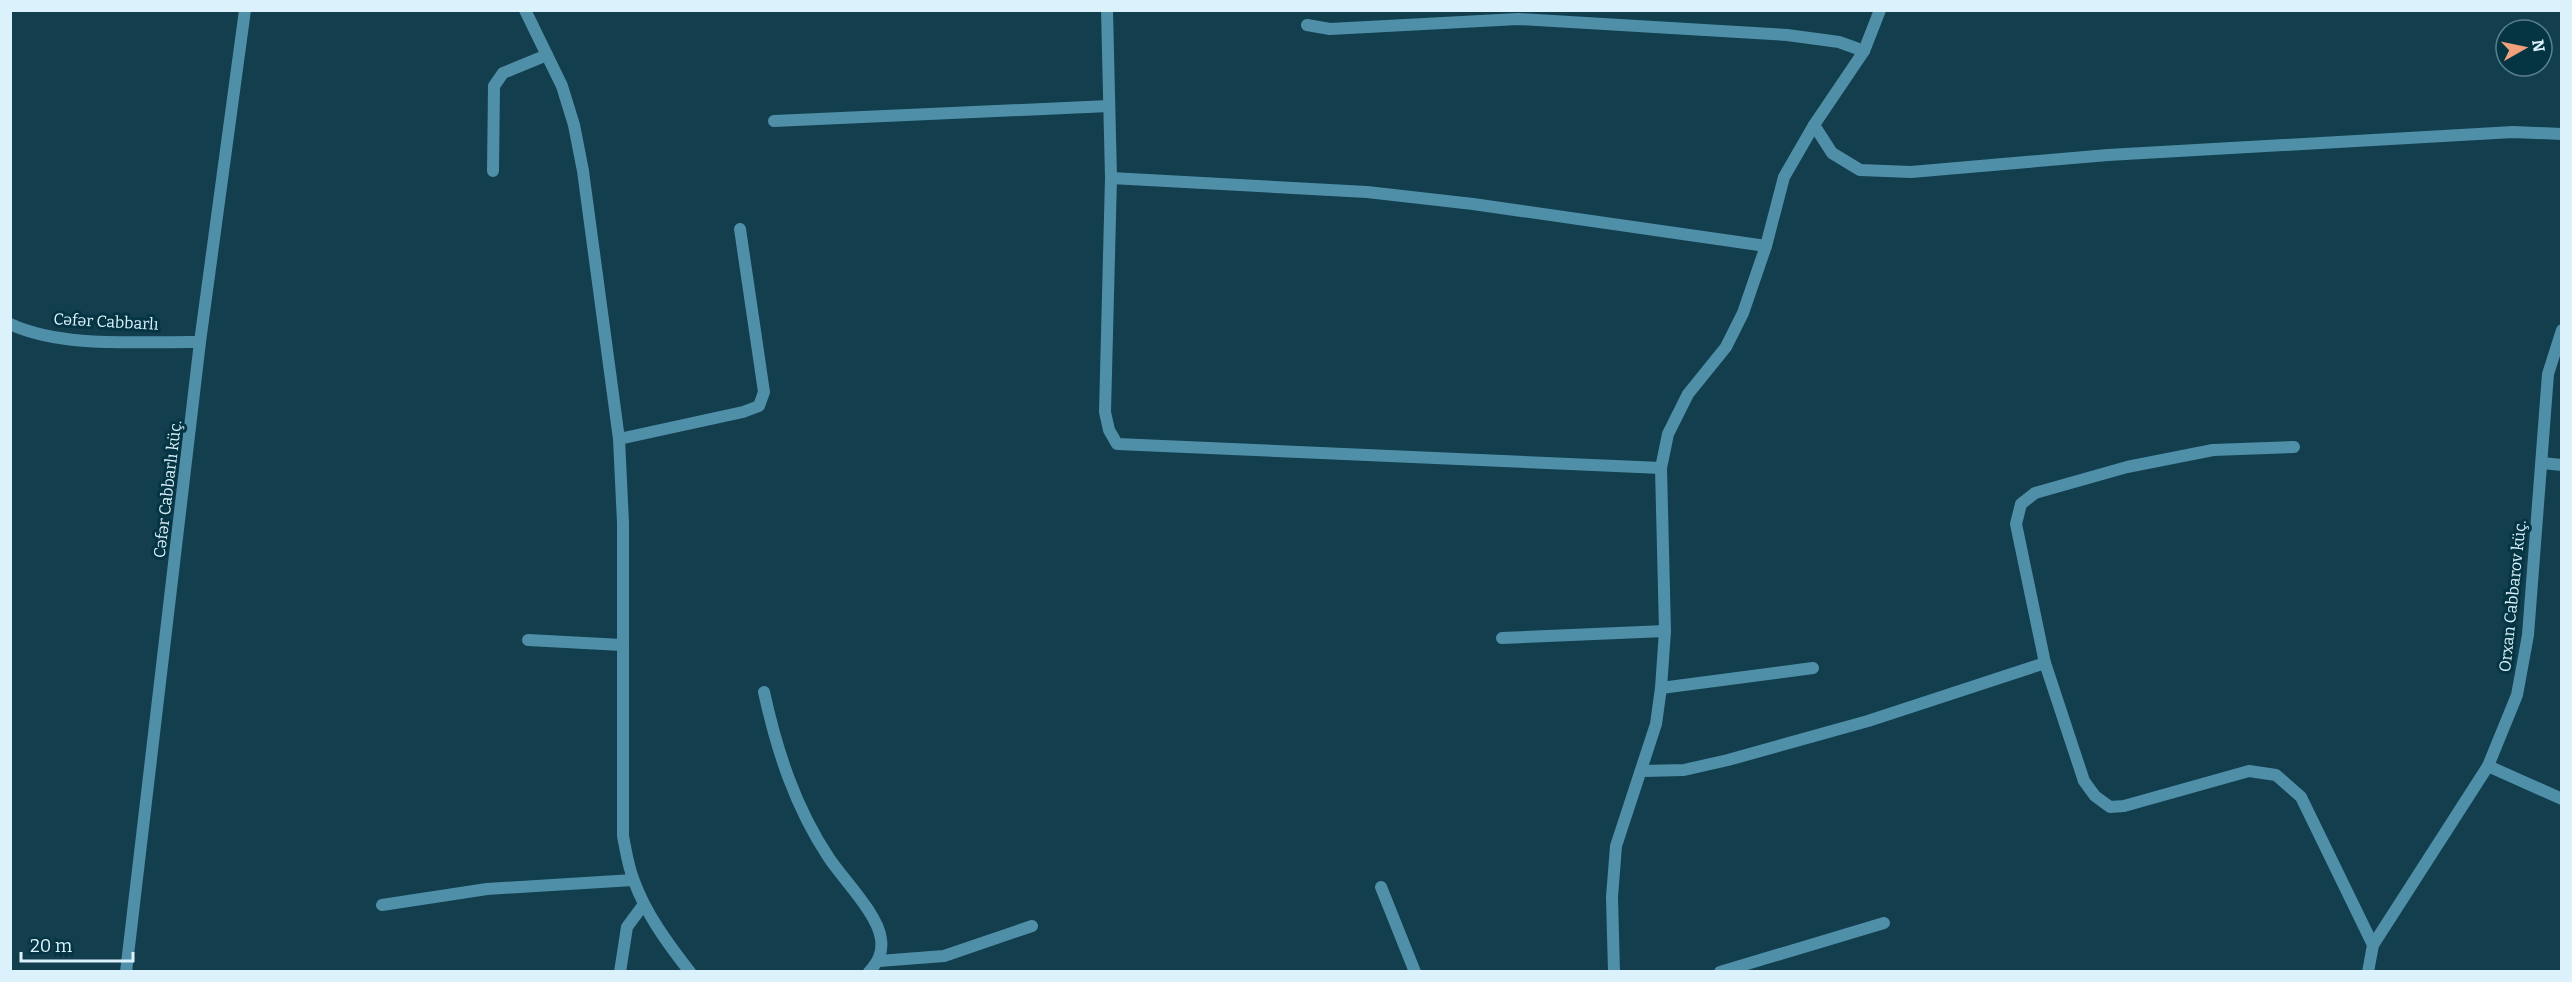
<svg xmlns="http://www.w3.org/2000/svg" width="2572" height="982" viewBox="0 0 2572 982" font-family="Bitter,serif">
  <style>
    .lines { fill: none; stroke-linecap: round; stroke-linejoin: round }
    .minor { stroke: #4f8fa8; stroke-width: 12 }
    .tertiary { stroke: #4f8fa8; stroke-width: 12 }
    .labels { text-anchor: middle; stroke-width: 6; stroke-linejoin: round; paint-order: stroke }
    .street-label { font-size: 16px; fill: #dbf2fc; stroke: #053443 }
  </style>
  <rect width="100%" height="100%" fill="#123e4e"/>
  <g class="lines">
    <g class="minor">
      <path d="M525,10L562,86L574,125L583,171L619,439L623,523V836C626,851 628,867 634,881C646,914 668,944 690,972"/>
      <path d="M1107,10L1111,178L1105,412L1109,430L1117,444L1661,468"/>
      <path d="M1307,25L1330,29L1518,19L1787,35L1839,42L1864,51"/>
      <path d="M774,121L1109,106"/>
      <path d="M1814,125L1832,153L1860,170L1911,172L2108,155L2513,132L2562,134"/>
      <path d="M493,171L494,86L503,73L547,55"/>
      <path d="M1111,178L1367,192L1473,204L1766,246"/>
      <path d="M10,324C64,349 142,341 200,342"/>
      <path d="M619,439L743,412L759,406L764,392L740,229"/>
      <path d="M2294,447L2213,450L2127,467L2035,493L2021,504L2016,524L2045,663L2084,781L2095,796L2110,807L2124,806L2249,771L2276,775L2301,797L2373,945"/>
      <path d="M2542,463L2562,465"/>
      <path d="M1502,638L1665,631"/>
      <path d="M528,640L622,645"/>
      <path d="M1661,688L1813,668"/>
      <path d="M764,692C777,751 795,807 829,858C843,879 878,914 881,939C883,953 878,962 869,972"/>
      <path d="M2488,766L2562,799"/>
      <path d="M1643,771L1684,770L1728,760L1868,721L2045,663"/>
      <path d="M1381,887L1415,972"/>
      <path d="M382,905L487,889L633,880"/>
      <path d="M879,961L944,956L1032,926"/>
      <path d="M620,972L627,927L644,904"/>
      <path d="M1614,972L1612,897L1616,846L1656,724L1661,688L1665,631L1661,468L1668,434L1688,394L1726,347L1743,313L1766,246L1784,177L1814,125L1864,51L1880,10"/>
      <path d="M1720,972L1884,923"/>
      <path d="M2368,972L2373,945L2488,766L2517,695L2528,635L2548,374L2562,330"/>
    </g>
    <path class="tertiary" d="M126,972L200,342L245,10"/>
  </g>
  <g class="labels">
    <g class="street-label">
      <text transform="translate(106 321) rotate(3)" y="6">Cəfər Cabbarlı</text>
      <text transform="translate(167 489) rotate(-83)" y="6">Cəfər Cabbarlı küç.</text>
      <text transform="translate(2512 596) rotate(-84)" y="6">Orxan Cabbarov küç.</text>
    </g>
  </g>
  <rect width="2572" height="982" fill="none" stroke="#dbf2fc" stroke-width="24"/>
  <g transform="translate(2524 48) rotate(81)"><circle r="28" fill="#053443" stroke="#5b808d" stroke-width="1.5"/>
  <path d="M0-4.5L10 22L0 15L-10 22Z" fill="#f1a17c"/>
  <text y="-9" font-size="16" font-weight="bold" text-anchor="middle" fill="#dbf2fc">N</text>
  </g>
  <path d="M21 952v9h112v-9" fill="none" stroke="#dbf2fc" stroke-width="3"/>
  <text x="30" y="952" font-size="18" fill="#dbf2fc" stroke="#053443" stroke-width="4.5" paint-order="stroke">20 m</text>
</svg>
